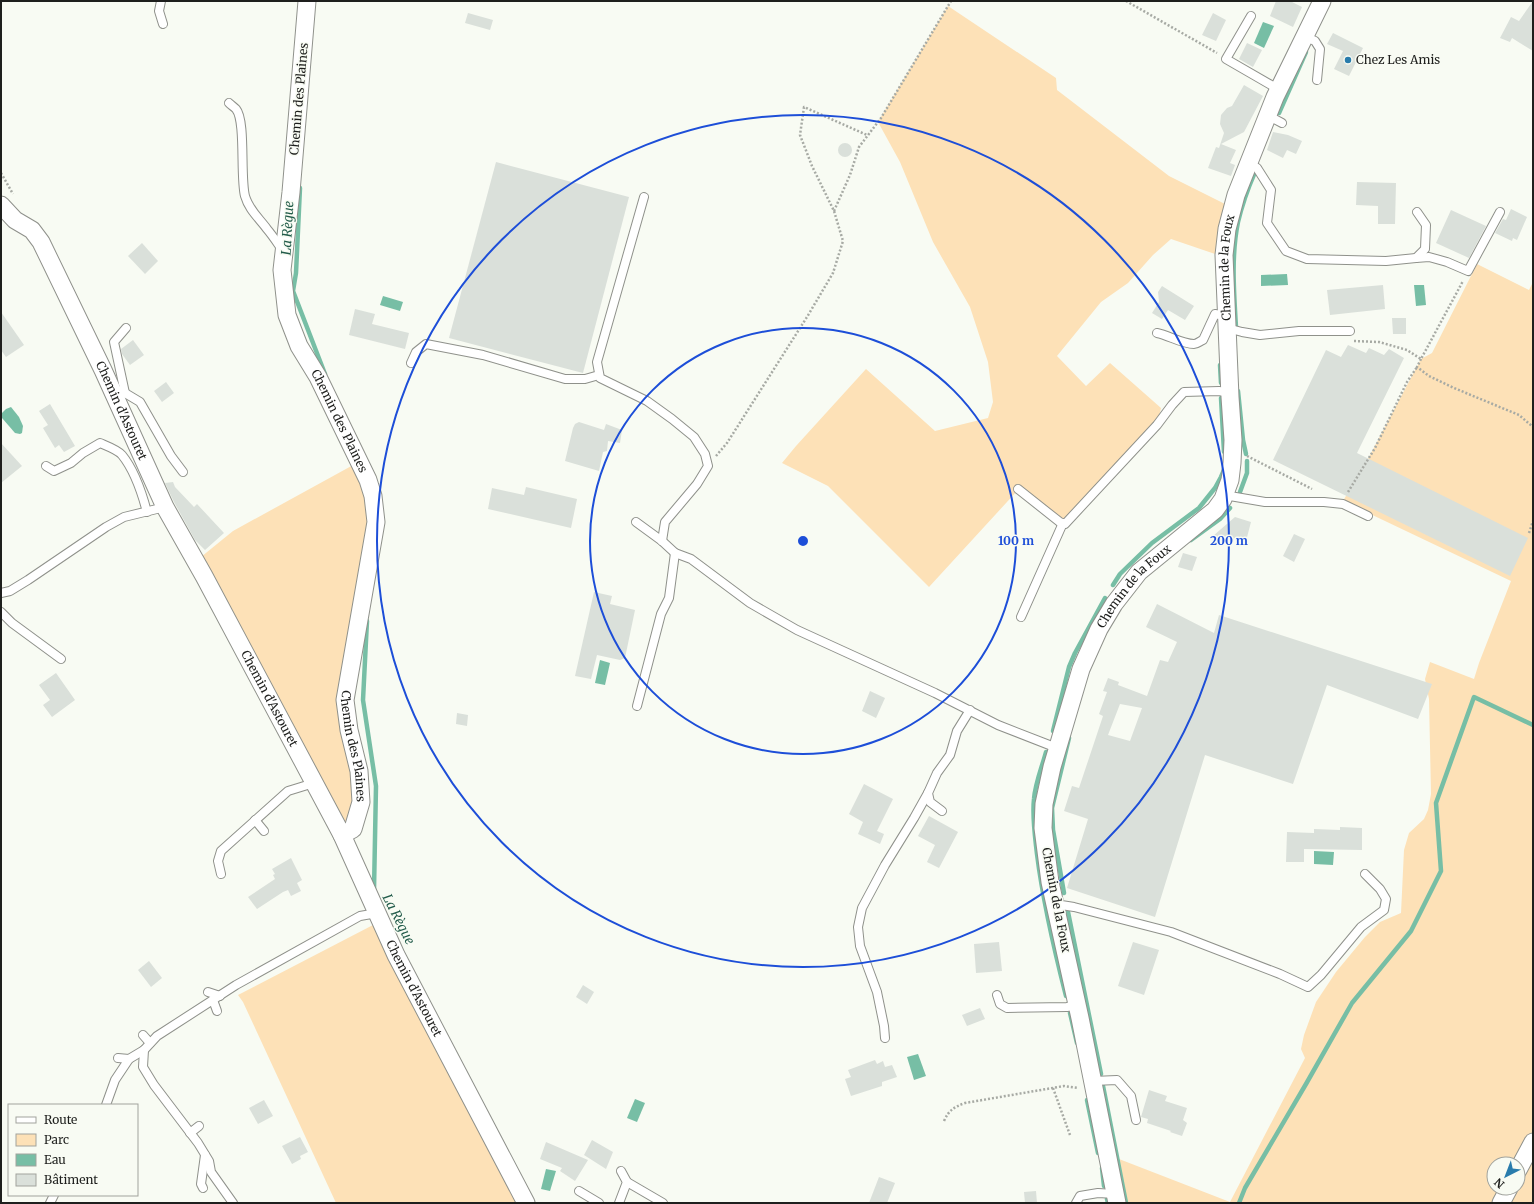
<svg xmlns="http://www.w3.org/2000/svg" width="1534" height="1204" viewBox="0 0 1534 1204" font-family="Merriweather,serif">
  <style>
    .green { fill: #fde1b7; fill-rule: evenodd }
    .water { fill: #77bea5 }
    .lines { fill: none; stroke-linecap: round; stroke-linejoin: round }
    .stream { stroke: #77bea5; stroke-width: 4.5 }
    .building { fill: #dae0da; fill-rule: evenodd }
    .lane-casing { stroke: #8f918b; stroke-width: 10 }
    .street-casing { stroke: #8f918b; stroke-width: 19 }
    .path { stroke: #a7aaa4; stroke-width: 2.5; stroke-dasharray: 2 2; stroke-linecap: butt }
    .lane { stroke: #fff; stroke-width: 8 }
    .street { stroke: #fff; stroke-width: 17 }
    .ring { fill: none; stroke: #1d4ed8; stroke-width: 2 }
    .poi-dot { fill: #297cac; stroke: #f8fbf3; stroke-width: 1.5 }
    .labels { text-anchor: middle; stroke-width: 3; stroke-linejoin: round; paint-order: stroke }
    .poi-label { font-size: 12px; fill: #1e1f1d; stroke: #f8fbf3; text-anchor: start }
    .street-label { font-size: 12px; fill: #1e1f1d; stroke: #f8fbf3 }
    .water-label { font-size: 13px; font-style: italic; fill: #225b4a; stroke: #f8fbf3 }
    .centre { fill: #1d4ed8; stroke: #f8fbf3; stroke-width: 2 }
    .ring-label { font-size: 12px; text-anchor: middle; font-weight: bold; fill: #1d4ed8; stroke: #f8fbf3; stroke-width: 3; stroke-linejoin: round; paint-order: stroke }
  </style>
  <rect width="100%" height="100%" fill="#f8fbf3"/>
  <g class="green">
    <path d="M948,6L1056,78L1057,90L1169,176L1227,205L1218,255L1171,239L1153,255L1128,283L1101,302L1057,356L1086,386L1110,363L1161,408L1157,425L1065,524L1018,490L929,587L828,486L782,463L796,446L866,369L935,431L988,418L993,402L988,362L970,307L933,242L900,162L878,122Z"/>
    <path d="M1477,264L1529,290L1533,282V1203H1125L1117,1160L1119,1159L1230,1202L1305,1058L1301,1049L1304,1035L1316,1002L1336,972L1365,937L1380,922L1401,913L1404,850L1409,833L1424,819L1428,810L1431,794L1429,699L1425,679L1430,662L1474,679L1479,663L1511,581L1343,501L1369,457L1421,359L1432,353ZM1494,1164H1518V1188H1494Z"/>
    <path d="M355,464L368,502L369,516L351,633L356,801L345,828L201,557L233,531Z"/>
    <path d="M373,925L517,1203H336L243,1002L238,995Z"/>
  </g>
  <g class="water">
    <path d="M1263,22L1274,26L1264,48L1254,43Z"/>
    <path d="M1287,274L1288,285L1261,286V275Z"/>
    <path d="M1414,285H1424L1426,305L1416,306Z"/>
    <path d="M383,296L403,302L400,311L380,305Z"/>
    <path d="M11,407L19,417L23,426L22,433L20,434L15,433L2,418V413L6,409Z"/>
    <path d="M600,660L610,663L605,685L595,683Z"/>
    <path d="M1314,851L1334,852L1333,865L1314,864Z"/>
    <path d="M918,1054L926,1076L914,1080L907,1057Z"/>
    <path d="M635,1099L645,1103L637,1122L627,1118Z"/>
    <path d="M546,1169L556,1171L550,1191L541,1189Z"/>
  </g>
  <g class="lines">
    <g class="stream">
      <path d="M1279,113L1306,52"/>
      <path d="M300,188L296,273L293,291L325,374"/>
      <path d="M1236,327C1234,293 1231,256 1238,222C1242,205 1248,188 1255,172"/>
      <path d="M1220,365L1221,383"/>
      <path d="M1238,391L1243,440L1246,454"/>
      <path d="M1221,398L1224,452"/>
      <path d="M1240,492L1247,473V461"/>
      <path d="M1191,540L1220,519L1230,508"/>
      <path d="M1113,585L1120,574L1152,543L1199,508L1215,488L1221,477L1224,470"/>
      <path d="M367,621L363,700L376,786L374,890"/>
      <path d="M1053,731L1069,667L1075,653L1105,598"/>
      <path d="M1046,752C1042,767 1035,784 1034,799C1032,817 1035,836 1037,854C1043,902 1054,949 1066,996"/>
      <path d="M1064,893L1053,830L1052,808L1069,738"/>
      <path d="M1068,912L1101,1074"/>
      <path d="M1070,1013L1077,1043"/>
      <path d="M1103,1086L1126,1203"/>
      <path d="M1087,1100L1098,1153"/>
      <path d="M1102,1168L1104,1186"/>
      <path d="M1107,1199L1108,1203"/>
      <path d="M1239,1203L1245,1188L1306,1084L1352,1003L1411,931L1441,871L1436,803L1474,697L1533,725"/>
    </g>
  </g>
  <g class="building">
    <path d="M1276,1H1290L1302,7L1293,27L1270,16Z"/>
    <path d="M1533,1V51L1512,38L1510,42L1500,38L1511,17L1519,21Z"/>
    <path d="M468,13L493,20L490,30L465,23Z"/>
    <path d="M1213,13L1226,20L1216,41L1202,35Z"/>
    <path d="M1333,33L1363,48L1349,76L1334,69L1343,51L1327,44Z"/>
    <path d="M1247,43L1262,50L1253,67L1239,59Z"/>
    <path d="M1244,85L1263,96L1244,132L1221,144L1236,150L1230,163L1235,165L1231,176L1208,168L1216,147L1219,148L1224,133L1220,124L1221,115L1227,108L1232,106Z"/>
    <path d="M1273,132L1288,135L1302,141L1296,154L1287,150L1283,158L1267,150Z"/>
    <circle cx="845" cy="150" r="7"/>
    <path d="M496,162L629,197L583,373L449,338Z"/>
    <path d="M1357,182L1396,183L1395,224H1378V206L1356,205Z"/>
    <path d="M1511,209L1527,217L1517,240L1513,238L1512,241L1495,233L1503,219L1506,220Z"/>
    <path d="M1451,210L1486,226L1469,258L1436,243Z"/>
    <path d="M142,243L158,261L145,274L128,256Z"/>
    <path d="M1383,285L1385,309L1330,315L1327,290Z"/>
    <path d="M1162,286L1194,306L1185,320L1168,310L1162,319L1152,313L1159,302L1158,292Z"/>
    <path d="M355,309L375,314L372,324L409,333L405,349L349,335Z"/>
    <path d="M1,312L24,345L6,357L1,350Z"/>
    <path d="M1392,318H1406V334H1393Z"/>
    <path d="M133,340L144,355L130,365L122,354L121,349Z"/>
    <path d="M1348,345L1366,353L1369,348L1384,355L1389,349L1404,358L1357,453L1528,538L1510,576L1273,460L1326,350L1341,357Z"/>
    <path d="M166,382L174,393L162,402L154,391Z"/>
    <path d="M50,404L75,446L64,452L59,445L55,448L43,428L48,425L39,411Z"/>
    <path d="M579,422L604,430L606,424L622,430L620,443L608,441L607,451L603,452L599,471L565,461L573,428L575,424Z"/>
    <path d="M1,443L22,466L1,483Z"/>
    <path d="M173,482L175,487L194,507L197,504L224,533L205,550L195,540L174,502L165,483Z"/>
    <path d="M526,487L577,499L571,528L488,509L492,488L524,495Z"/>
    <path d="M1235,517L1251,522L1246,541L1234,538L1233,542L1213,536Z"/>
    <path d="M1294,534L1305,539L1294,562L1283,556Z"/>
    <path d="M1183,553L1197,557L1192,571L1178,567Z"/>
    <path d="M594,592L612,596L610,604L635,610L625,658L620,660L597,655L591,679L575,676Z"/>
    <path d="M1157,604L1214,633L1219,615L1432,684L1418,719L1327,685L1293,784L1205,755L1155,917L1067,888L1088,819L1064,811L1072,786L1079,788L1103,716L1099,714L1107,692L1103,691L1108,678L1119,682L1118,685L1147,696L1160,660L1168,662L1177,642L1146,627ZM1120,704L1142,708L1130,741L1108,735Z"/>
    <path d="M56,673L75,700L52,717L43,705L50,700L39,685Z"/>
    <path d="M870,691L885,698L876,718L862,711Z"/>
    <path d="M457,713L468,715L467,726L456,724Z"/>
    <path d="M864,784L893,799L877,831L884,834L880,844L858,834L863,822L849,814Z"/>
    <path d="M929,816L958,832L939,868L927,862L935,845L918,836Z"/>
    <path d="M1340,827L1362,828V850L1304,849V862H1286L1287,832L1314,833V829L1340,830Z"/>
    <path d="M291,858L302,880L297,883L301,891L291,896L288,890L283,892L257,909L248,897L275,879L273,875L275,874L272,869Z"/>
    <path d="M999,942L1002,971L976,973L974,944Z"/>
    <path d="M1133,942L1159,950L1144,995L1118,986Z"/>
    <path d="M149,961L162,978L151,987L138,970Z"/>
    <path d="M583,985L594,992L587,1004L576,997Z"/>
    <path d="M980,1008L985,1019L967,1026L962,1015Z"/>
    <path d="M875,1060L877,1064L883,1061L885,1067L892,1065L897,1077L882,1082V1086L851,1096L845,1079L851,1077L848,1070Z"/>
    <path d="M1149,1090L1167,1096L1165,1101L1187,1108L1183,1120L1187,1123L1182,1136L1170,1132L1171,1131L1147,1123L1148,1119L1141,1117Z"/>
    <path d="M264,1100L273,1116L258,1124L249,1108Z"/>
    <path d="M300,1137L308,1152L300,1156L301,1159L292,1164L282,1146Z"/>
    <path d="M592,1140L613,1152L606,1169L584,1155Z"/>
    <path d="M546,1142L588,1160L575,1181L560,1171L562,1168L540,1159Z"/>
    <path d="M879,1177L895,1183L887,1203H869Z"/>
    <path d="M1036,1191L1037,1203H1025L1024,1192Z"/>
  </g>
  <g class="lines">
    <defs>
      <g id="lane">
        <path d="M161,1L159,11L163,24"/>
        <path d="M1251,16L1226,59L1278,89"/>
        <path d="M1304,36L1315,41L1320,49L1317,80"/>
        <path d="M229,103C231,105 234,107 236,109C246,121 240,177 245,196C249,210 259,218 267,229C273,236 278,244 283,251"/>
        <path d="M1267,115L1282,123"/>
        <path d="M1249,163L1257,168L1271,190L1267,223L1286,251L1307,259L1386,261L1416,258L1425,249L1426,225L1417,212"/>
        <path d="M644,197L597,362L600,378L647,401L672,419L694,437L705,454L708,466L697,484L665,522L662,541"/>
        <path d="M1416,258L1429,257L1447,262L1468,271L1500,212"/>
        <path d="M1227,328L1242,332L1260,335L1299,331H1350"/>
        <path d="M1157,333C1168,335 1182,344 1194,344C1197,344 1200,341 1203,340L1215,314L1227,316"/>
        <path d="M411,363L416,352L426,344L483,355L565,379H585L599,375"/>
        <path d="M125,393L114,342L126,328"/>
        <path d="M115,397L125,393L140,402L171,456L183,472"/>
        <path d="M46,466L54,471L71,463L83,453L100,443C107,446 118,450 122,455C135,471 142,493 147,512"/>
        <path d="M1018,489L1061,523L1065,524L1157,425L1172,405L1184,392L1219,391L1230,393"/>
        <path d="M1224,495L1265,502H1324L1343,504L1368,516"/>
        <path d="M636,522L662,541L675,553L691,559L750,603L797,630L935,693L998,725L1057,748"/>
        <path d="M1,593L10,591L28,580L106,527L124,517L165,507"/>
        <path d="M1,612L12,623L61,659"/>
        <path d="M1021,617L1063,523"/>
        <path d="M637,706L661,614L669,598L675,553"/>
        <path d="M942,811L930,802L928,793L937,773L950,755L957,731L970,710"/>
        <path d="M255,820L264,831"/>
        <path d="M221,874L218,861L221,851L288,791L314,783"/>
        <path d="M1055,904L1074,907L1171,932L1280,974L1308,987L1321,975L1361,927L1384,910L1386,899L1380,889L1365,874"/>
        <path d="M208,992L220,996"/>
        <path d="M997,995L1000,1004L1007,1008L1067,1007L1077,1005"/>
        <path d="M213,1000L217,1011"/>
        <path d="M143,1035L150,1043"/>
        <path d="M885,1038L884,1026L877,992L860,946L858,927L862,908L885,865L914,818L928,793"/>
        <path d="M118,1058L129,1059"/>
        <path d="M1093,1081L1117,1080L1131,1096L1136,1120"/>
        <path d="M106,1105L115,1080L129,1059L144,1050"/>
        <path d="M190,1133L199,1126"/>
        <path d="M627,1182L663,1203"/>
        <path d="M203,1188L201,1184L205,1155"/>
        <path d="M579,1191L599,1203"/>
        <path d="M50,1203L54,1195"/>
        <path d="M233,1203L211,1172L209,1161L198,1143L154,1085L143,1067L144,1050L157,1036L236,985L360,916L377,913"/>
        <path d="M619,1203L627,1182L621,1171"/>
        <path d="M1076,1203L1080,1196L1098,1193L1115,1194"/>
      </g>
      <g id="street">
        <path id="s1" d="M307,1L291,192L282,270L287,315L299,346L318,377L368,480L373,496L376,522L345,700L349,730L359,771L361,802L353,829L342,835"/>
        <path id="s2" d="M1,205L15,220L32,230L41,242L103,370L165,507L204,576L342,835L396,955L526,1203"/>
        <path d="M1518,1170L1533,1142"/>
        <path id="s3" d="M1117,1203L1080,1018L1050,882L1043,828L1044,804L1052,767L1081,669L1099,629L1114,604L1139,572L1215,510L1223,499L1230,480L1232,463L1233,440L1230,397L1224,255L1227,229L1236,195L1275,97L1322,1"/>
        <path d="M1501,1203L1509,1188"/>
      </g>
    </defs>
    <use href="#lane" class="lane-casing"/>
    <use href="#street" class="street-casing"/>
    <g class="path">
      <path d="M1126,1L1217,53"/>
      <path d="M1,173L13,194"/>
      <path d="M834,211L850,175L859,147L881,118L951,1"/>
      <path d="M1354,341L1379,342L1407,350L1421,359L1463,281"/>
      <path d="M1421,359L1417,367L1429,376L1454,388L1519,415L1533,427"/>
      <path d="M716,456L727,443L807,317L833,273L843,241L834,211L812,166L800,135L804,107L867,135"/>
      <path d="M1247,456L1312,489"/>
      <path d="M1348,492L1375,448L1407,382L1417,367"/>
      <path d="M1529,533L1533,521"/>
      <path d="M1053,1088L1070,1135"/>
      <path d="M944,1121C949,1110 954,1107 965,1103L1064,1086L1078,1088"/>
    </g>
    <use href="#lane" class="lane"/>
    <use href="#street" class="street"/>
  </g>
  <g class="ring">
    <circle cx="803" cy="541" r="213"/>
    <circle cx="803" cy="541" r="426"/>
  </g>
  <circle class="poi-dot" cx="1348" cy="60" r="4"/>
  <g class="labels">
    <g class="poi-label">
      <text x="1356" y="64">Chez Les Amis</text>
    </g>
    <g class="street-label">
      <text transform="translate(299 99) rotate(-85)" y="4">Chemin des Plaines</text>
      <text dy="4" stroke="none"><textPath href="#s3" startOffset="1005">Chemin de la Foux</textPath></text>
      <text dy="4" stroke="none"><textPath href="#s2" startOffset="242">Chemin d'Astouret</textPath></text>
      <text dy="4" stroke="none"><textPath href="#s1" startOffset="434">Chemin des Plaines</textPath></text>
      <text dy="4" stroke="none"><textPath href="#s3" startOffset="646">Chemin de la Foux</textPath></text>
      <text dy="4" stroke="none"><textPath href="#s2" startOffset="566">Chemin d'Astouret</textPath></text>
      <text dy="4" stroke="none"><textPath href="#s1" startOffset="770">Chemin des Plaines</textPath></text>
      <text transform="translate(1056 900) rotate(79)" y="4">Chemin de la Foux</text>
      <text dy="4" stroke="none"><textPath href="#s2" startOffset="890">Chemin d'Astouret</textPath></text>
    </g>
    <g class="water-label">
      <text transform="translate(287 228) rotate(-87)" y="5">La Règue</text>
      <text transform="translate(399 919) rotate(63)" y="5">La Règue</text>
    </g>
  </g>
  <circle cx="803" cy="541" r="6" class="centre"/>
  <g class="ring-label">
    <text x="1016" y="545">100 m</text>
    <text x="1229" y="545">200 m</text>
  </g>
  <rect width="1534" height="1204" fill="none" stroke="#1e1f1d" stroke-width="4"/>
  <rect x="8" y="1104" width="130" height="92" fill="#f8fbf3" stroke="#a1a39d"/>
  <rect x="16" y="1117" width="20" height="6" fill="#ffffff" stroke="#a1a39d"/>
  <text x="44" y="1124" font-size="12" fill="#1e1f1d">Route</text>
  <rect x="16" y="1134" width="20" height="12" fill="#fde1b7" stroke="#a1a39d"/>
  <text x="44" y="1144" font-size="12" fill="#1e1f1d">Parc</text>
  <rect x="16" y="1154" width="20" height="12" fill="#77bea5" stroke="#a1a39d"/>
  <text x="44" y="1164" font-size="12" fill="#1e1f1d">Eau</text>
  <rect x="16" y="1174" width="20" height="12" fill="#dae0da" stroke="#a1a39d"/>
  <text x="44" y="1184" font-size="12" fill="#1e1f1d">Bâtiment</text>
  <g transform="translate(1506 1176) rotate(222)"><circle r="19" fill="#f8fbf3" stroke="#a1a39d"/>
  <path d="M0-3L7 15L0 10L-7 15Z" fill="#297cac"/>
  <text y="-6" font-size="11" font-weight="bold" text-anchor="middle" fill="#1e1f1d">N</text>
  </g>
</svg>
